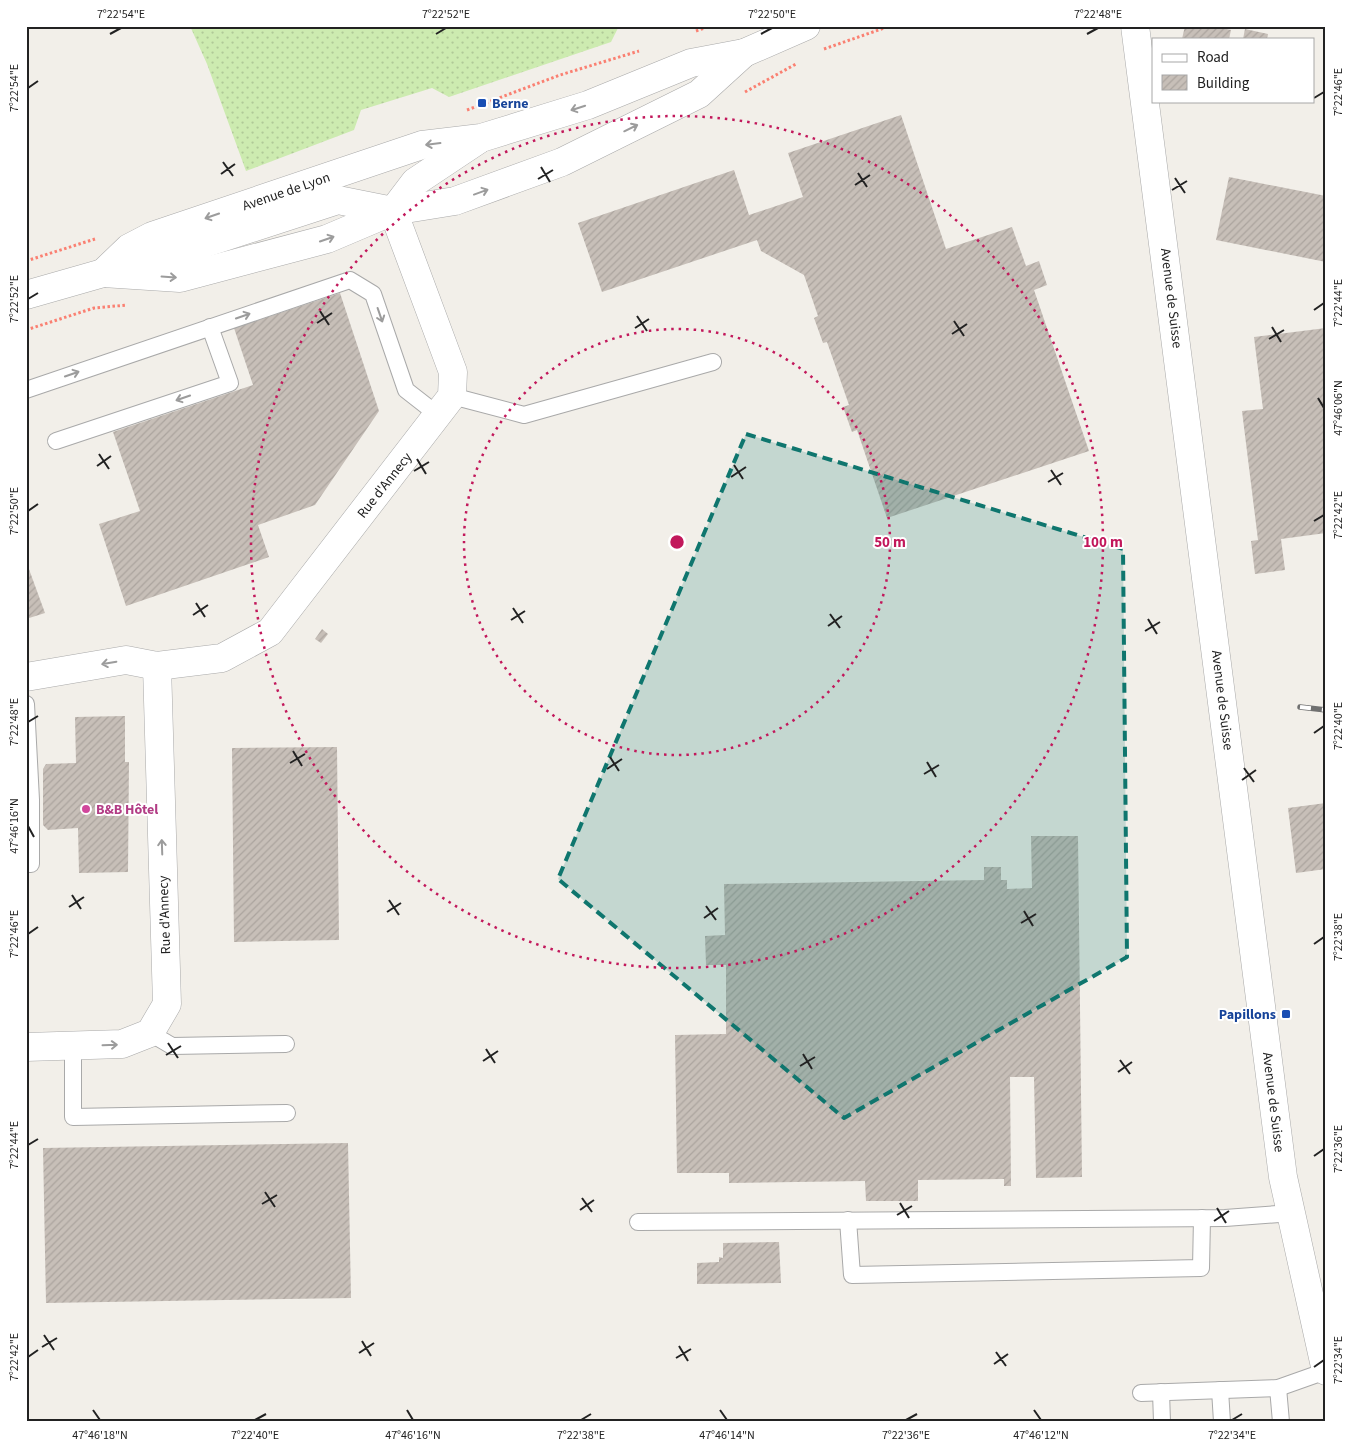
<svg xmlns="http://www.w3.org/2000/svg" width="1352" height="1448" viewBox="0 0 1352 1448" font-family="'Source Sans 3',sans-serif">
  <style>
    .grass { fill: url(#grass-dots) }
    .building { fill: url(#building-hatch) }
    .lines { fill: none; stroke-linecap: round; stroke-linejoin: round }
    .service-casing { stroke: #a9a9a9; stroke-width: 18 }
    .minor-casing { stroke: #a9a9a9; stroke-width: 29 }
    .path { stroke: #fa8072; stroke-width: 3; stroke-dasharray: 2.5 2.5; stroke-linecap: butt }
    .service { stroke: #fff; stroke-width: 16 }
    .minor { stroke: #fff; stroke-width: 28 }
    .rail-casing { stroke: #707070; stroke-width: 5.5 }
    .rail { stroke: #fff; stroke-width: 4; stroke-dasharray: 11; stroke-linecap: butt }
    .oneway { stroke: #9c9c9c }
    .marked { fill: #0f766e; fill-opacity: 0.2; stroke: #0f766e; stroke-width: 4; stroke-dasharray: 10 6; stroke-linejoin: round }
    .ticks { fill: none; stroke: #222; stroke-width: 2 }
    .ring { fill: none; stroke: #c2185b; stroke-width: 2.5; stroke-dasharray: 2.5 5 }
    .transit-dot { fill: #1a4fb4; stroke: #fff; stroke-width: 2 }
    .hotel-dot { fill: #d1479c; stroke: #fff; stroke-width: 2 }
    .labels { text-anchor: middle; stroke-width: 4; stroke-linejoin: round; paint-order: stroke }
    .transit-label { font-size: 14px; font-weight: bold; fill: #164399; stroke: #fff; text-anchor: start }
    .street-label { font-size: 14px; fill: #222; stroke: #fff }
    .hotel-label { font-size: 14px; font-weight: bold; fill: #b23c85; stroke: #fff; text-anchor: start }
    .centre { fill: #c2185b; stroke: #fff; stroke-width: 2.5 }
    .ring-label { font-size: 15px; text-anchor: middle; font-weight: bold; fill: #c2185b; stroke: #fff; stroke-width: 4; stroke-linejoin: round; paint-order: stroke }
    .neatline { fill: none; stroke: #222; stroke-width: 2 }
    .ticks-label { font-size: 12px; text-anchor: middle; fill: #222 }
  </style>
  <defs>
    <pattern id="grass-dots" width="8" height="8" patternUnits="userSpaceOnUse" patternTransform="scale(1.25)"><rect width="8" height="8" fill="#cdebb0"/><path d="M2 2h.1M6 6h.1" fill="none" stroke="#b0c997" stroke-width="1.8" stroke-linecap="round"/></pattern>
    <pattern id="building-hatch" width="6" height="6" patternUnits="userSpaceOnUse" patternTransform="scale(1.25)"><rect width="6" height="6" fill="#c7bfb8"/><path d="M-1 1l2-2M0 6l6-6M5 7l2-2" fill="none" stroke="#aba49e"/></pattern>
  </defs>
  <rect width="100%" height="100%" fill="#f2efe9"/>
  <path class="grass" d="M190,26H619L611,42L449,97L432,88L361,110L354,130L246,171L207,64Z"/>
  <g class="building">
    <path d="M1185,26H1213L1231,30L1229,39H1182Z"/>
    <path d="M1245,29L1268,34L1267,39H1243Z"/>
    <path d="M901,115L946,249L1012,227L1026,266L1039,261L1047,285L1034,290L1089,451L887,518L857,430L852,432L843,407L849,405L827,342L823,343L818,329L814,318L818,316L804,275L761,251L757,240L602,292L578,223L734,170L749,215L803,197L788,153Z"/>
    <path d="M1229,177L1326,196V262L1216,240Z"/>
    <path d="M340,293L379,411L315,505L258,525L269,557L126,606L99,524L140,511L113,432L253,385L234,328Z"/>
    <path d="M1326,328V533L1281,539L1285,570L1255,574L1251,541L1258,540L1242,411L1263,409L1254,337Z"/>
    <path d="M26,561L45,613L26,619Z"/>
    <path d="M322,629L328,634L321,643L315,639Z"/>
    <path d="M125,716V762H129L128,872L79,873L78,828L48,830L43,825V769L46,764L76,763L75,717Z"/>
    <path d="M337,747L339,940L234,942L232,748Z"/>
    <path d="M1326,803V869L1296,873L1288,808Z"/>
    <path d="M1031,836H1078L1082,1177L1036,1178L1034,1077H1010L1011,1186H1004V1179L918,1180V1201H866L865,1181L729,1183V1173H677L675,1035L726,1034V965H706L705,936L725,935L724,884L984,880V867H1001V880H1007V889L1032,888Z"/>
    <path d="M348,1143L351,1298L46,1303L43,1148Z"/>
    <path d="M779,1242L781,1283L697,1284V1263L719,1262V1257L723,1258V1243Z"/>
  </g>
  <g class="lines">
    <defs>
      <g id="service">
        <path d="M26,390L350,280L373,294L406,390L438,415"/>
        <path d="M452,396L524,415L713,362"/>
        <path d="M56,441L230,383L210,327"/>
        <path d="M26,704L31,800V864H26"/>
        <path d="M150,1033L172,1046L286,1044"/>
        <path d="M73,1046V1117L287,1113"/>
        <path d="M848,1220L852,1275L1201,1268L1202,1218"/>
        <path d="M638,1222L1225,1218L1292,1213"/>
        <path d="M1278,1388L1281,1422"/>
        <path d="M1220,1390L1222,1422"/>
        <path d="M1161,1392L1162,1422"/>
        <path d="M1141,1393L1278,1388L1326,1371"/>
      </g>
      <g id="minor">
        <path d="M1135,26L1283,1177L1326,1371"/>
        <path d="M393,211L415,182L478,140"/>
        <path d="M103,273L129,248L152,236L422,145L481,138L588,105L691,63L744,53L806,26"/>
        <path d="M103,273L180,278L327,239L393,211L455,201L562,162L699,94L744,53"/>
        <path d="M26,295L187,249L338,200L393,211"/>
        <path d="M26,677L126,660L157,666L222,658L270,632L452,396L453,372L393,211"/>
        <path d="M26,1047L122,1044L150,1033L167,1004L157,666"/>
      </g>
    </defs>
    <use href="#service" class="service-casing"/>
    <use href="#minor" class="minor-casing"/>
    <g class="path">
      <path d="M696,31L710,26"/>
      <path d="M824,49L890,26"/>
      <path d="M745,92L796,64"/>
      <path d="M467,110L560,75L639,51"/>
      <path d="M26,261L95,239"/>
      <path d="M26,330L94,308L127,305"/>
    </g>
    <use href="#service" class="service"/>
    <use href="#minor" class="minor"/>
    <defs>
      <path id="rail" d="M1300,707L1326,710"/>
    </defs>
    <use href="#rail" class="rail-casing"/>
    <use href="#rail" class="rail"/>
  </g>
  <defs><path id="oneway-shaft" d="M-6 0H5M1.5-3L5.5 0L1.5 3" fill="none" stroke-width="1.6" stroke-linecap="round" stroke-linejoin="round" transform="scale(1.25)"/></defs>
  <g class="oneway">
    <use href="#oneway-shaft" transform="translate(578 108) rotate(162)"/>
    <use href="#oneway-shaft" transform="translate(631 128) rotate(-26)"/>
    <use href="#oneway-shaft" transform="translate(433 144) rotate(173)"/>
    <use href="#oneway-shaft" transform="translate(481 192) rotate(-20)"/>
    <use href="#oneway-shaft" transform="translate(212 216) rotate(161)"/>
    <use href="#oneway-shaft" transform="translate(327 239) rotate(-19)"/>
    <use href="#oneway-shaft" transform="translate(169 277) rotate(4)"/>
    <use href="#oneway-shaft" transform="translate(380 315) rotate(71)"/>
    <use href="#oneway-shaft" transform="translate(243 316) rotate(-19)"/>
    <use href="#oneway-shaft" transform="translate(72 374) rotate(-19)"/>
    <use href="#oneway-shaft" transform="translate(183 398) rotate(161)"/>
    <use href="#oneway-shaft" transform="translate(109 663) rotate(170)"/>
    <use href="#oneway-shaft" transform="translate(162 847) rotate(-92)"/>
    <use href="#oneway-shaft" transform="translate(110 1045) rotate(-2)"/>
  </g>
  <path class="marked" d="M746,434L1123,549L1127,957L844,1118L558,879Z"/>
  <path class="ticks" d="M110,34L121,28M436,34L446,28M761,34L772,28M1087,34L1098,28M28,88L38,81M1314,98L1324,92M223,162L233,176M541,167L550,182M858,173L867,187M221,174L235,164M1175,178L1185,193M538,179L553,170M855,185L870,175M1172,190L1187,181M28,299L38,293M1314,310L1324,303M320,311L329,325M637,316L647,331M954,321L964,336M317,323L332,313M1272,327L1281,342M635,328L649,319M952,334L967,324M1269,339L1284,330M1318,398L1324,408M99,454L109,469M417,459L426,474M734,465L743,479M97,466L111,456M1051,470L1061,485M414,471L429,462M731,477L746,467M1048,482L1063,473M28,511L38,504M1314,521L1324,515M196,603L205,617M513,608L523,623M830,614L840,628M193,615L208,605M1148,619L1157,634M511,620L525,611M828,626L842,616M1145,631L1160,622M28,722L38,716M1314,733L1324,726M293,751L302,766M610,757L619,771M927,762L936,777M290,763L305,754M1244,768L1254,782M607,769L622,759M924,774L939,765M1242,780L1256,770M28,826L34,837M72,895L81,909M389,900L399,915M706,906L716,920M69,907L84,897M1024,911L1033,926M387,912L401,903M704,918L718,908M1021,923L1036,914M28,934L38,927M1314,944L1324,937M168,1043L178,1058M486,1049L495,1063M803,1054L812,1069M166,1055L181,1046M1120,1060L1130,1074M483,1061L498,1051M800,1066L815,1057M1118,1072L1132,1062M28,1145L38,1139M1314,1156L1324,1149M265,1192L275,1207M582,1198L592,1212M900,1203L909,1218M262,1204L277,1195M1217,1208L1226,1223M580,1210L594,1200M897,1215L912,1206M1214,1221L1229,1211M44,1335L54,1350M362,1341L371,1356M679,1346L688,1361M42,1347L57,1338M996,1352L1006,1366M359,1353L374,1343M28,1357L38,1350M676,1358L691,1349M994,1364L1008,1354M1314,1367L1324,1360M93,1410L100,1420M407,1410L413,1420M720,1410L727,1420M1034,1410L1041,1420M255,1420L266,1414M581,1420L591,1414M906,1420L917,1414M1232,1420L1242,1414"/>
  <g class="ring">
    <circle cx="677" cy="542" r="213"/>
    <circle cx="677" cy="542" r="426"/>
  </g>
  <g class="transit-dot">
    <rect x="477" y="98" width="10" height="10" rx="2.5"/>
    <rect x="1281" y="1009" width="10" height="10" rx="2.5"/>
  </g>
  <circle class="hotel-dot" cx="86" cy="809" r="5"/>
  <g class="labels">
    <g class="transit-label">
      <text x="492" y="108">Berne</text>
      <text x="1276" y="1019" text-anchor="end">Papillons</text>
    </g>
    <g class="street-label">
      <text transform="translate(286 191) rotate(-19)" y="5">Avenue de Lyon</text>
      <text transform="translate(1172 298) rotate(83)" y="5">Avenue de Suisse</text>
      <text transform="translate(384 485) rotate(-52)" y="5">Rue d'Annecy</text>
      <text transform="translate(1223 700) rotate(83)" y="5">Avenue de Suisse</text>
      <text transform="translate(164 915) rotate(-92)" y="5">Rue d'Annecy</text>
      <text transform="translate(1274 1102) rotate(83)" y="5">Avenue de Suisse</text>
    </g>
    <g class="hotel-label">
      <text x="96" y="814">B&amp;B Hôtel</text>
    </g>
  </g>
  <circle cx="677" cy="542" r="8" class="centre"/>
  <g class="ring-label">
    <text x="890" y="547">50 m</text>
    <text x="1103" y="547">100 m</text>
  </g>
  <rect width="1352" height="1448" fill="none" stroke="#ffffff" stroke-width="55"/>
  <rect x="1152" y="38" width="162" height="65" fill="#ffffff" stroke="#a7a7a7"/>
  <rect x="1162" y="54" width="25" height="8" fill="#ffffff" stroke="#a7a7a7"/>
  <text x="1197" y="62" font-size="15" fill="#222222">Road</text>
  <rect x="1162" y="75" width="25" height="15" fill="url(#building-hatch)" stroke="#a7a7a7"/>
  <text x="1197" y="88" font-size="15" fill="#222222">Building</text>
  <rect x="28" y="28" width="1296" height="1392" class="neatline"/>
  <g class="ticks-label">
    <text x="121" y="18">7°22'54"E</text>
    <text x="446" y="18">7°22'52"E</text>
    <text x="772" y="18">7°22'50"E</text>
    <text x="1098" y="18">7°22'48"E</text>
    <text transform="translate(14 88) rotate(-90)" y="4">7°22'54"E</text>
    <text transform="translate(1338 92) rotate(-90)" y="4">7°22'46"E</text>
    <text transform="translate(14 299) rotate(-90)" y="4">7°22'52"E</text>
    <text transform="translate(1338 303) rotate(-90)" y="4">7°22'44"E</text>
    <text transform="translate(1338 408) rotate(-90)" y="4">47°46'06"N</text>
    <text transform="translate(14 511) rotate(-90)" y="4">7°22'50"E</text>
    <text transform="translate(1338 515) rotate(-90)" y="4">7°22'42"E</text>
    <text transform="translate(14 722) rotate(-90)" y="4">7°22'48"E</text>
    <text transform="translate(1338 726) rotate(-90)" y="4">7°22'40"E</text>
    <text transform="translate(14 826) rotate(-90)" y="4">47°46'16"N</text>
    <text transform="translate(14 934) rotate(-90)" y="4">7°22'46"E</text>
    <text transform="translate(1338 937) rotate(-90)" y="4">7°22'38"E</text>
    <text transform="translate(14 1145) rotate(-90)" y="4">7°22'44"E</text>
    <text transform="translate(1338 1149) rotate(-90)" y="4">7°22'36"E</text>
    <text transform="translate(14 1357) rotate(-90)" y="4">7°22'42"E</text>
    <text transform="translate(1338 1360) rotate(-90)" y="4">7°22'34"E</text>
    <text x="100" y="1439">47°46'18"N</text>
    <text x="255" y="1439">7°22'40"E</text>
    <text x="413" y="1439">47°46'16"N</text>
    <text x="581" y="1439">7°22'38"E</text>
    <text x="727" y="1439">47°46'14"N</text>
    <text x="906" y="1439">7°22'36"E</text>
    <text x="1041" y="1439">47°46'12"N</text>
    <text x="1232" y="1439">7°22'34"E</text>
  </g>
</svg>
